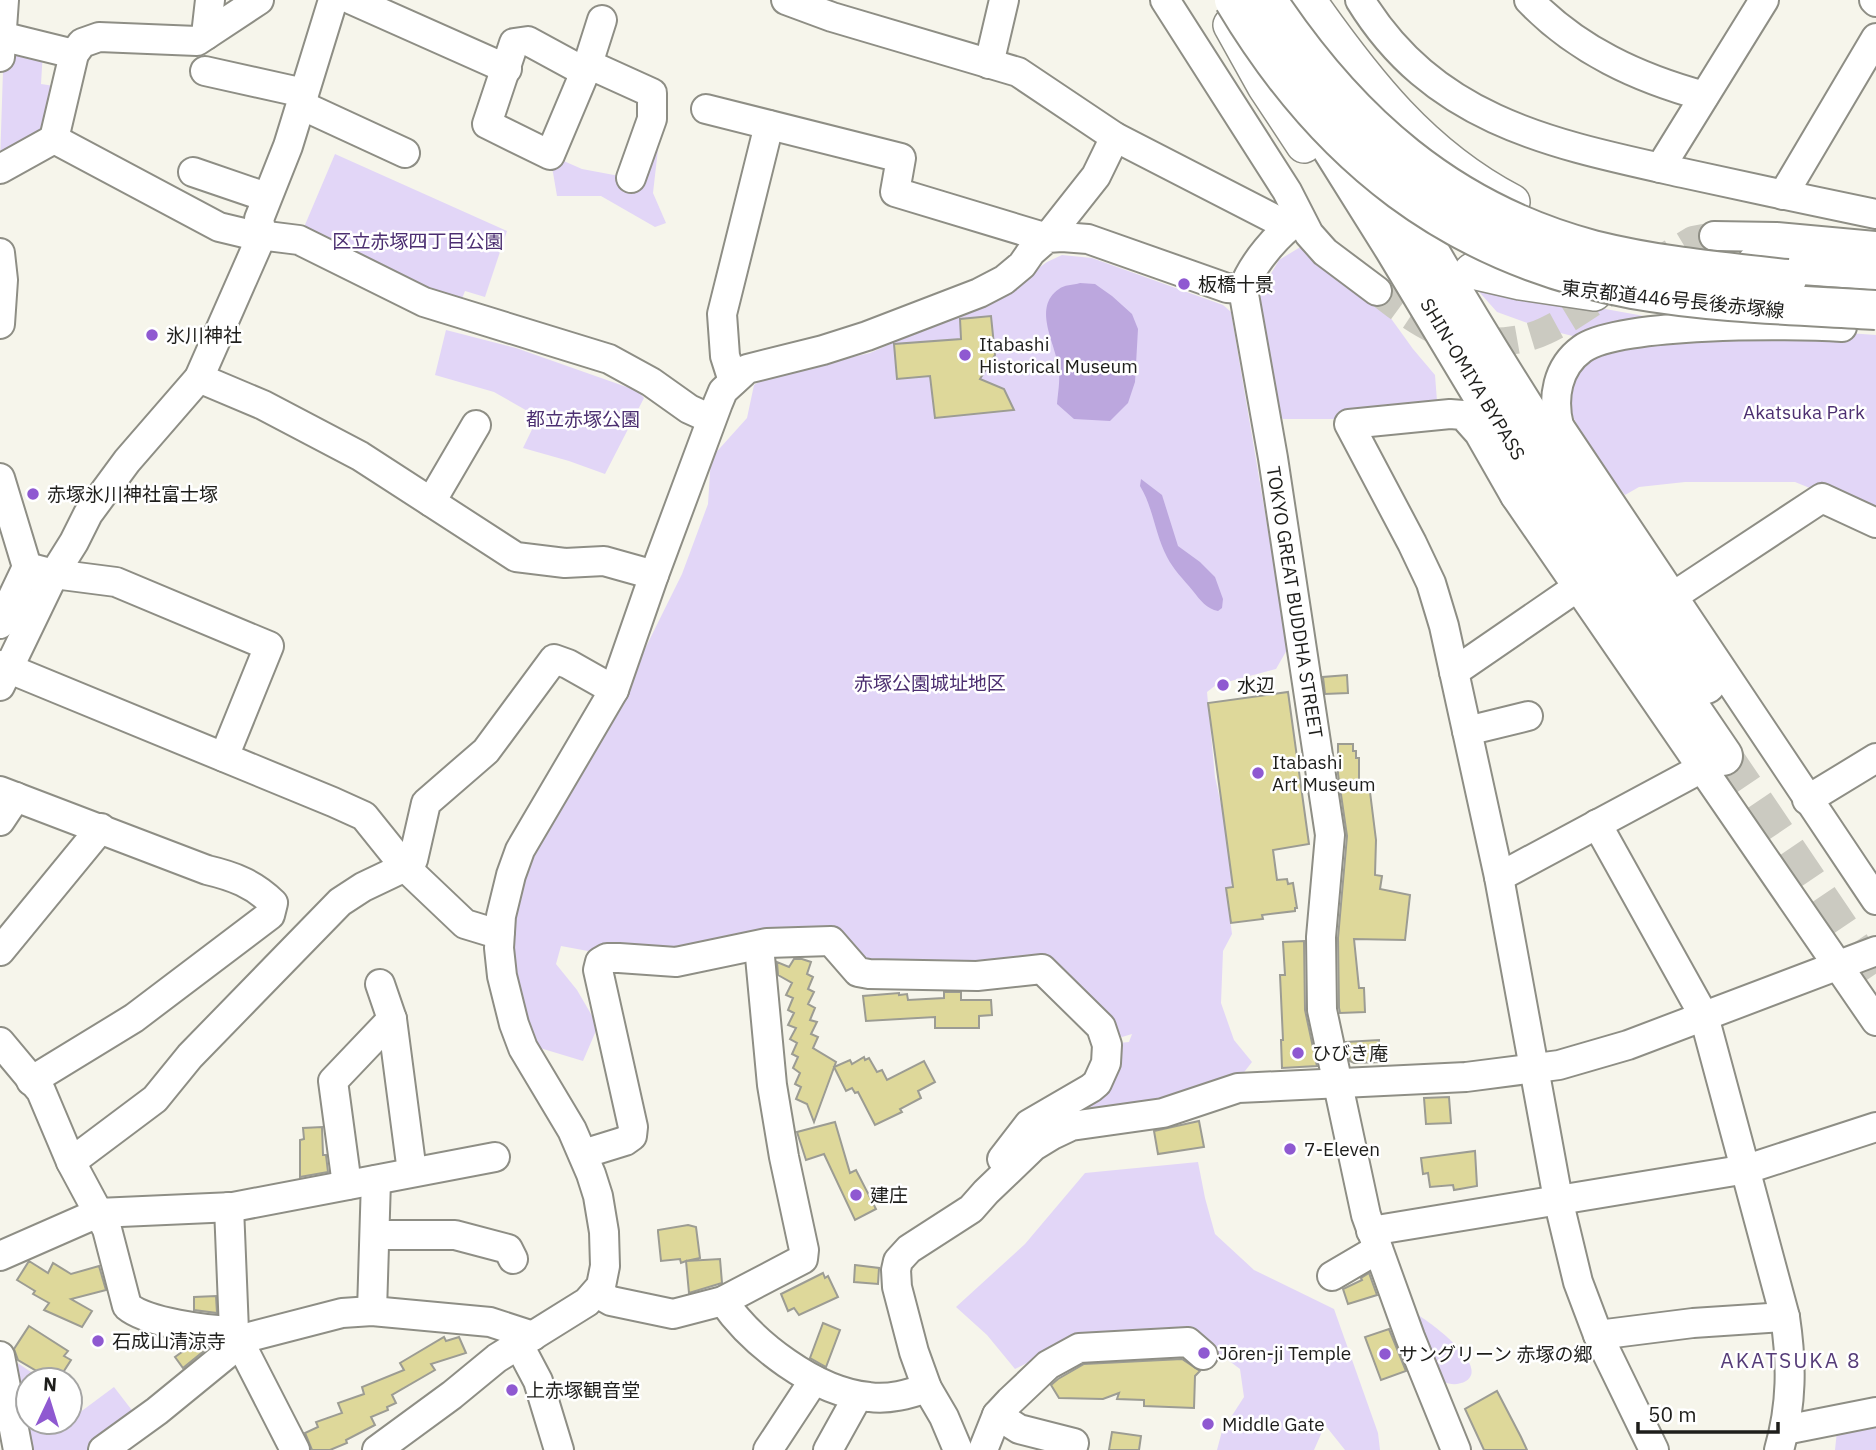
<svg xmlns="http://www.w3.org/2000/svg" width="1876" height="1450" viewBox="0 0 1876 1450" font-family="'IBM Plex Sans','Noto Sans JP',sans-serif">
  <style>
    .green { fill: #e2d6f7 }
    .water { fill: #bca7de }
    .building { fill: #ded89a; stroke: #9c9c93; stroke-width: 2 }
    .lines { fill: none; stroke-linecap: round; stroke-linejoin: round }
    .minor-tunnel { stroke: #cbcac1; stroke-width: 28; stroke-dasharray: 28 14; stroke-linecap: butt }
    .highway-tunnel { stroke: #cbcac1; stroke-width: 38; stroke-dasharray: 38 19; stroke-linecap: butt }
    .minor-casing { stroke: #8e8e85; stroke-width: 32 }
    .major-casing { stroke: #8e8e85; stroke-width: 38 }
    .highway-casing { stroke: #8e8e85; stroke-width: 42 }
    .minor { stroke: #fff; stroke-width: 28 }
    .major { stroke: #fff; stroke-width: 35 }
    .highway { stroke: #fff; stroke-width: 38 }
    .highway-bridge-casing { stroke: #8e8e85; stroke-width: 42; stroke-linecap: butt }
    .highway-bridge { stroke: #fff; stroke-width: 38 }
    .poi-dot { fill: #8f59d1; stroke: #fff; stroke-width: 2.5 }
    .labels { text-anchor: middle; stroke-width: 5; stroke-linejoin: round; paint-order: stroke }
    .park-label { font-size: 19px; fill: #4c2f71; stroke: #fff }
    .poi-label { font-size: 19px; fill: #1e1e1b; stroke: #fff; text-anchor: start }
    .street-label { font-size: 19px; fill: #1e1e1b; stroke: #fff }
    .neighbourhood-label { font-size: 21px; letter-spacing: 2px; fill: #563d79; stroke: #fff }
  </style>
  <rect width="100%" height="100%" fill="#f6f5eb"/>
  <g class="green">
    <path d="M4,40L43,50L41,84L61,87L52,135L0,163Z"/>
    <path d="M661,123L653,193L666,223L655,227L601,196H557L550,155L582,169L630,178Z"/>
    <path d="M335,154L507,231L485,297L465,291L459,306L299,239Z"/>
    <path d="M1307,243L1359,274L1413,349L1435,375L1437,401L1391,413L1335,419H1283L1261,384L1258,296L1279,260Z"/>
    <path d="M1062,255L1092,258L1223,305L1231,312L1288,648L1276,669L1216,685L1207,692L1215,777L1236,873L1227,895L1232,934L1223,951L1221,1003L1234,1040L1252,1062L1238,1080L1069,1127L1100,1045L1129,1042L1132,1034L1122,1037L1104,1025L1042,962L862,966L850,949L678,953L588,951L561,946L556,964L577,990L598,1026L583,1061L540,1048L513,981L511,919L529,865L585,770L682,574L708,504L711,458L747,418L754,385L767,377L870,353L1003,294L1047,262Z"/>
    <path d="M1473,285L1666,320L1876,335V515L1795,482H1685L1639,487L1625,495L1591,452L1568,407L1576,376L1581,338L1544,329L1497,312Z"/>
    <path d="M446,330L516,348L638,391L644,398L605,474L569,461L523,448L538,417L494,392L435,375Z"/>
    <path d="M1198,1162L1205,1198L1215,1234L1254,1270L1334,1309L1378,1433L1380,1450H1345L1325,1425L1314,1450H1217L1222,1431L1244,1397L1240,1369L1193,1334L1082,1336L1015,1369L987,1335L956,1307L1025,1244L1085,1173Z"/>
    <path d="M1418,1315C1430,1322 1490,1366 1466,1381C1459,1385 1451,1385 1444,1382Z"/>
    <path d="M10,1358L37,1376V1380H28V1422H70V1415L75,1416L114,1387L134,1413L87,1450H27Z"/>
    <path d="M1876,1425V1450H1835L1837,1431Z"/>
  </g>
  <g class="water">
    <path d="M1080,283L1095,284L1112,296L1132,314L1138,329L1135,382L1128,403L1110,421L1074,419L1057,404C1058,393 1060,381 1059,371C1057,345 1031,308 1059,289C1063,285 1074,285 1080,283Z"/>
    <path d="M1141,479L1162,495L1178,546L1200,562L1215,577L1223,599L1222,608L1218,611C1207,609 1200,600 1193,591C1184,580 1173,569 1167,557C1155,534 1153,507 1140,486Z"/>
  </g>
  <g class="building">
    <path d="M991,316L995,355L980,379L1004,389L1014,410L935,418L930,376L897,379L894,344L961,339L960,319Z"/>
    <path d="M1347,675L1348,693L1325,694L1323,677Z"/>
    <path d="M1288,692L1309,844L1273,850L1277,880L1287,879L1288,884L1293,883L1297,908H1295V911L1262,915L1263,919L1231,923L1226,888L1233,887L1208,703Z"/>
    <path d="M1338,744H1353V751H1356V758H1359V784H1369L1376,840L1375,875L1382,876L1380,889L1410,895L1405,940L1354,939L1359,988H1364L1365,1012L1340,1013L1339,1008L1338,938L1347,836L1338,774Z"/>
    <path d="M1304,941L1305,1010L1317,1066L1282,1068L1281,1040H1283L1280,975H1285L1283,942Z"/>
    <path d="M794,959H802L811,962L807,974L813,977L808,989L814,992L808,1004L815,1008L810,1020L817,1022L811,1034L818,1037L813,1048L836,1062L814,1122L807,1104L796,1099L801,1087L795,1084L800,1073L793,1068L798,1057L792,1054L797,1043L790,1039L796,1028L788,1025L794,1013L788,1010L793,998L786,995L792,983L778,975L777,962L789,967Z"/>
    <path d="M944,992H961V1000H991L992,1015L979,1016V1028H935V1017L866,1021L863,996L899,993V995L907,994L908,1000L944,998Z"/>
    <path d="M1379,1040L1380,1062L1354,1063L1350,1061L1346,1042Z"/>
    <path d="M864,1057L865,1060L869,1058L877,1072L882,1070L887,1080L924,1061L935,1082L918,1091L921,1098L900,1109L902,1112L875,1125L858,1092L855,1093L852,1088L846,1091L834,1067L850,1060L852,1064Z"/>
    <path d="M1449,1097L1451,1123L1426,1124L1424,1098Z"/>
    <path d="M1199,1121L1204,1147L1158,1154L1154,1131Z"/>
    <path d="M835,1122L850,1173L856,1170L876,1209L855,1220L824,1154L806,1160L797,1132Z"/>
    <path d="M322,1127L323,1155H326L328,1172L300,1177V1140L304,1139L303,1128Z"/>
    <path d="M1475,1151L1477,1186L1454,1190L1453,1185L1430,1187L1428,1173L1423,1174L1421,1158Z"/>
    <path d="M688,1225L696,1227L700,1258L686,1261L720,1259L722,1283L689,1293L686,1261L681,1263L680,1259L661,1261L658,1232V1230Z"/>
    <path d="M29,1261L48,1273L53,1263L71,1274L99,1266L106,1290L71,1299L92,1311L82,1327L44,1310L49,1303L33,1294L35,1291L17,1280Z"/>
    <path d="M855,1265L879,1268L878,1284L854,1282Z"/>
    <path d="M823,1273L825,1278L828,1276L838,1297L799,1315L794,1308L788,1311L781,1294Z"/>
    <path d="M1369,1273L1377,1295L1348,1304L1343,1289L1362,1280L1361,1278Z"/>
    <path d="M216,1296L217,1313L194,1310V1297Z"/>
    <path d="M823,1323L840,1330L826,1367L810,1358Z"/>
    <path d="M29,1326L68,1351L64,1356L71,1360L62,1374L55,1372L52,1380L18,1360L14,1349Z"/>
    <path d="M1389,1329L1406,1371L1381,1380L1365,1337Z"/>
    <path d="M444,1337L446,1341L459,1337L466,1353L431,1364L435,1370L392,1395L396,1403L387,1407L388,1410L371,1417L375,1425L346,1440L347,1443L330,1450H312L305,1433L318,1427L316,1422L342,1413L338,1403L364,1394L362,1387L404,1370L400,1363Z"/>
    <path d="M193,1344L210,1346L183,1368L175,1357Z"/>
    <path d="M1182,1359L1200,1371L1195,1376L1194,1408L1144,1406V1400L1117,1399L1119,1393L1103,1399L1059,1398L1051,1385L1058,1379L1084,1364Z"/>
    <path d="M1497,1391L1521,1437L1527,1450H1484L1465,1409Z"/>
    <path d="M1112,1432L1141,1436L1139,1450H1109Z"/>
  </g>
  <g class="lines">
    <g class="minor-tunnel">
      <path d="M1648,267L1693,240L1714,236"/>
      <path d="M1377,291C1395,305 1414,320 1435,330C1466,345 1514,346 1545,331C1569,320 1591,303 1614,289"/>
    </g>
    <path class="highway-tunnel" d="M1723,756L1876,982"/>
    <defs>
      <g id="minor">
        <path d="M352,0L507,69"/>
        <path d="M786,0L832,17L1018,72L1115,137L1288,226"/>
        <path d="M1165,0L1287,191L1309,234L1325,252L1377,291"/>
        <path d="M1360,0C1435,122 1553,144 1683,173C1747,187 1812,201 1876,214"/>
        <path d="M1529,0C1577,50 1638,78 1704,96"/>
        <path d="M1874,0L1876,2"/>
        <path d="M206,35L210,0"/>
        <path d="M1,36L74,54"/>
        <path d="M0,57L4,0"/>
        <path d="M588,64L602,20"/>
        <path d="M989,64L1004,0"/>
        <path d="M205,71L304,93"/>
        <path d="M585,72L528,41L514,43L487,124L550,155L585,72L588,64L652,93V119L631,178"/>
        <path d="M301,105L405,153"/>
        <path d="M706,109L901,158L895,192L1047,238L1096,176L1115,137"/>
        <path d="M54,139L74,54L82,43L99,37L197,41L259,0"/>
        <path d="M1660,168L1764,0"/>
        <path d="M0,169L54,139L219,227L244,233L299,240L424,302L609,359L651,382L689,409L711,419"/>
        <path d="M193,172L266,197"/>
        <path d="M1783,195L1876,38"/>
        <path d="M1300,218C1277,235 1253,262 1243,289L1273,458L1330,835L1321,937L1322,1010L1366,1215L1410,1337L1456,1450"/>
        <path d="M1714,236L1776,237L1876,246"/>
        <path d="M0,253L3,280L0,324"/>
        <path d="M199,378L263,405L360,456L516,557L565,563L604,561L654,575"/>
        <path d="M733,381L725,356L722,314L769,125"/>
        <path d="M1555,420L1876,900"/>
        <path d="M1559,426C1552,398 1557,367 1582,349C1619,322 1791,324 1842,327"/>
        <path d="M0,478L27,567L0,624"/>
        <path d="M1517,478L1515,496L1876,1021"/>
        <path d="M1515,496L1479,433L1463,415L1450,414L1349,424L1412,543L1431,583L1444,626L1499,877L1558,1199L1578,1282L1598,1335L1654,1450"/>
        <path d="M431,502L476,425"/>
        <path d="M27,567L54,574L116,582L269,646L224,757"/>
        <path d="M1672,597L1822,498L1876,523"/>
        <path d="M0,665L333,802L364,816L405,867L465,924L488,931H500"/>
        <path d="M1454,672L1579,586"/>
        <path d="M0,686L54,574L74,542L88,514L127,461L199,378L262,235L259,219L288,146L333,0"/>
        <path d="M1467,731L1528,716"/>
        <path d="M0,791L207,870C233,876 254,884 273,903L270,915L134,1018L31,1081"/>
        <path d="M1807,800L1876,758"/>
        <path d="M0,821L16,797"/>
        <path d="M1597,824L1704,1016L1785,1317C1792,1363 1792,1405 1779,1450"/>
        <path d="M1499,877L1704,767"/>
        <path d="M0,951L101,828"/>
        <path d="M380,984L392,1019L412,1172"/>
        <path d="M0,1042L41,1091L71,1162L107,1229L127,1306C147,1323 207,1330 234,1331L295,1450"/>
        <path d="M583,1154L625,1141L632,1136L633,1127L598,970L600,962L607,958H619L676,962L767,943L831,941L858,972L869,974L977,976L1042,969L1101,1027L1107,1045L1106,1063L1097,1083L1091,1088L1029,1124L1002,1159"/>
        <path d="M71,1162L155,1099L190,1056L340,902L363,887L405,867L413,860L426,803L486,751L554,659L568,664L614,690"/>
        <path d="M347,1185L333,1081L392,1019"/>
        <path d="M229,1207L234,1331"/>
        <path d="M1371,1231L1747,1169L1876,1127"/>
        <path d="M375,1235H455L508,1249L513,1259"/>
        <path d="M0,1256L98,1213L233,1207L495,1157"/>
        <path d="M1332,1276L1378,1249"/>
        <path d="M597,1293L611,1301L673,1314L723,1301L803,1259L804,1250L784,1157L772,1085L759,946"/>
        <path d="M723,1301C753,1344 815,1392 869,1397C889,1400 909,1394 927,1388"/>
        <path d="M372,1311L376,1180"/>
        <path d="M1598,1335L1693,1323L1785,1317"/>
        <path d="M519,1345L538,1381L559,1450"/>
        <path d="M0,1356L18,1450"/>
        <path d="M997,1415L1019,1429L1074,1443L1072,1450"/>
        <path d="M1785,1430L1876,1412"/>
        <path d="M103,1450L157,1411L239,1344L253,1336L342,1313L372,1311L490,1322L533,1336"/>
        <path d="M377,1450L452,1395L497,1358L587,1302L601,1286L605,1266L604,1232L598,1196L591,1174L572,1130L523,1048L514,1024L502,976L499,948L501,916L511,875L520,850L614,690L654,575L718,403L723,391L747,369L823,350L867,336L979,293L1004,280L1022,265L1031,252L1047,238L1062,237L1088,239L1227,288L1243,289"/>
        <path d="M768,1450L814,1380"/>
        <path d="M828,1450L858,1396"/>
        <path d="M958,1450L944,1417L927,1388L914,1352L897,1287L896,1270L898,1261L909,1249L971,1209L986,1192L1034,1146L1052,1135L1071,1126L1163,1113L1238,1088L1466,1077L1559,1065L1628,1045L1876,951"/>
        <path d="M983,1450L997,1415L1010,1401L1048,1365L1079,1348L1188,1342L1203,1355"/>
      </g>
      <g id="major">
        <path d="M1308,0C1365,81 1422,155 1512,202"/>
        <path d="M1231,25L1265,86L1304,145"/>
        <path d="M1755,263L1876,272"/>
        <path d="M1472,271L1520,282L1594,293"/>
      </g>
      <g id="highway">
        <path d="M1292,0L1320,54"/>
        <path d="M1317,125L1394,248L1519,456L1723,756"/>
        <path d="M1386,175C1483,351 1594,517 1706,684"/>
      </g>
    </defs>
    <use href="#minor" class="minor-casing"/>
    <use href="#major" class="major-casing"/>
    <use href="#highway" class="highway-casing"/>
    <use href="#minor" class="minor"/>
    <use href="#major" class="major"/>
    <use href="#highway" class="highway"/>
    <defs>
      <g id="highway-bridge">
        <path d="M1234,0C1327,156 1452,255 1633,289C1713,303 1795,305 1876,310"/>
        <path d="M1267,0C1348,122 1449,212 1593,250C1657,266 1722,272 1787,279"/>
      </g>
    </defs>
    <use href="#highway-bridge" class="highway-bridge-casing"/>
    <use href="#highway-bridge" class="highway-bridge"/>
  </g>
  <g class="poi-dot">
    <circle cx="1184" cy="284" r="7"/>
    <circle cx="152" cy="335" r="7"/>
    <circle cx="965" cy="355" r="7"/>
    <circle cx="33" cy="494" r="7"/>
    <circle cx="1223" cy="685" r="7"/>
    <circle cx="1258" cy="773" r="7"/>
    <circle cx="1298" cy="1053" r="7"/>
    <circle cx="1290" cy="1149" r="7"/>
    <circle cx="856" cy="1195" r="7"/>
    <circle cx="98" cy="1341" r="7"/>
    <circle cx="1204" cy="1353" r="7"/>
    <circle cx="1385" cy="1354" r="7"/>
    <circle cx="512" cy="1390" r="7"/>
    <circle cx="1208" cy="1424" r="7"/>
  </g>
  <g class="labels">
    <g class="park-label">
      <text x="418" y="248">区立赤塚四丁目公園</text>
      <text x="1804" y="419">Akatsuka Park</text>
      <text x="583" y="426">都立赤塚公園</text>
      <text x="930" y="690">赤塚公園城址地区</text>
    </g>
    <g class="poi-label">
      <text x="1198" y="291">板橋十景</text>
      <text x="166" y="342">氷川神社</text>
      <text x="979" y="351">Itabashi<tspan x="979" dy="22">Historical Museum</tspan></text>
      <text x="47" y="501">赤塚氷川神社富士塚</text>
      <text x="1237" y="692">水辺</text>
      <text x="1272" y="769">Itabashi<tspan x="1272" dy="22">Art Museum</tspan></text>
      <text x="1312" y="1060">ひびき庵</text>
      <text x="1304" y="1156">7-Eleven</text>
      <text x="870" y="1202">建庄</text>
      <text x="112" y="1348">石成山清涼寺</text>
      <text x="1218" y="1360">Jōren-ji Temple</text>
      <text x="1399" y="1361">サングリーン 赤塚の郷</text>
      <text x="526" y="1397">上赤塚観音堂</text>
      <text x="1222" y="1431">Middle Gate</text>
    </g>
    <g class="street-label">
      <text transform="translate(1673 299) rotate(6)" y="7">東京都道446号長後赤塚線</text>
      <text transform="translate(1473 379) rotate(59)" y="7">SHIN-OMIYA BYPASS</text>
      <text transform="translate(1295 602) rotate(81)" y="7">TOKYO GREAT BUDDHA STREET</text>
    </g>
    <g class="neighbourhood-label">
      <text x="1791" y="1368">AKATSUKA 8</text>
    </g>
  </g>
  <g transform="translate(49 1401) rotate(4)"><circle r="33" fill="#ffffff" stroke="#a5a5a4" stroke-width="2"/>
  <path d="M0-5L12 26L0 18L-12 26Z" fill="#8f59d1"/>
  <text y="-10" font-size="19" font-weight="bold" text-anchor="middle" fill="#1e1e1b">N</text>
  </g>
  <path d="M1638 1422v10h140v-10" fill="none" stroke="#1e1e1b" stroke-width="3.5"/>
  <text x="1648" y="1422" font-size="21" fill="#1e1e1b" stroke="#ffffff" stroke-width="5" paint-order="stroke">50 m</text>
</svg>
